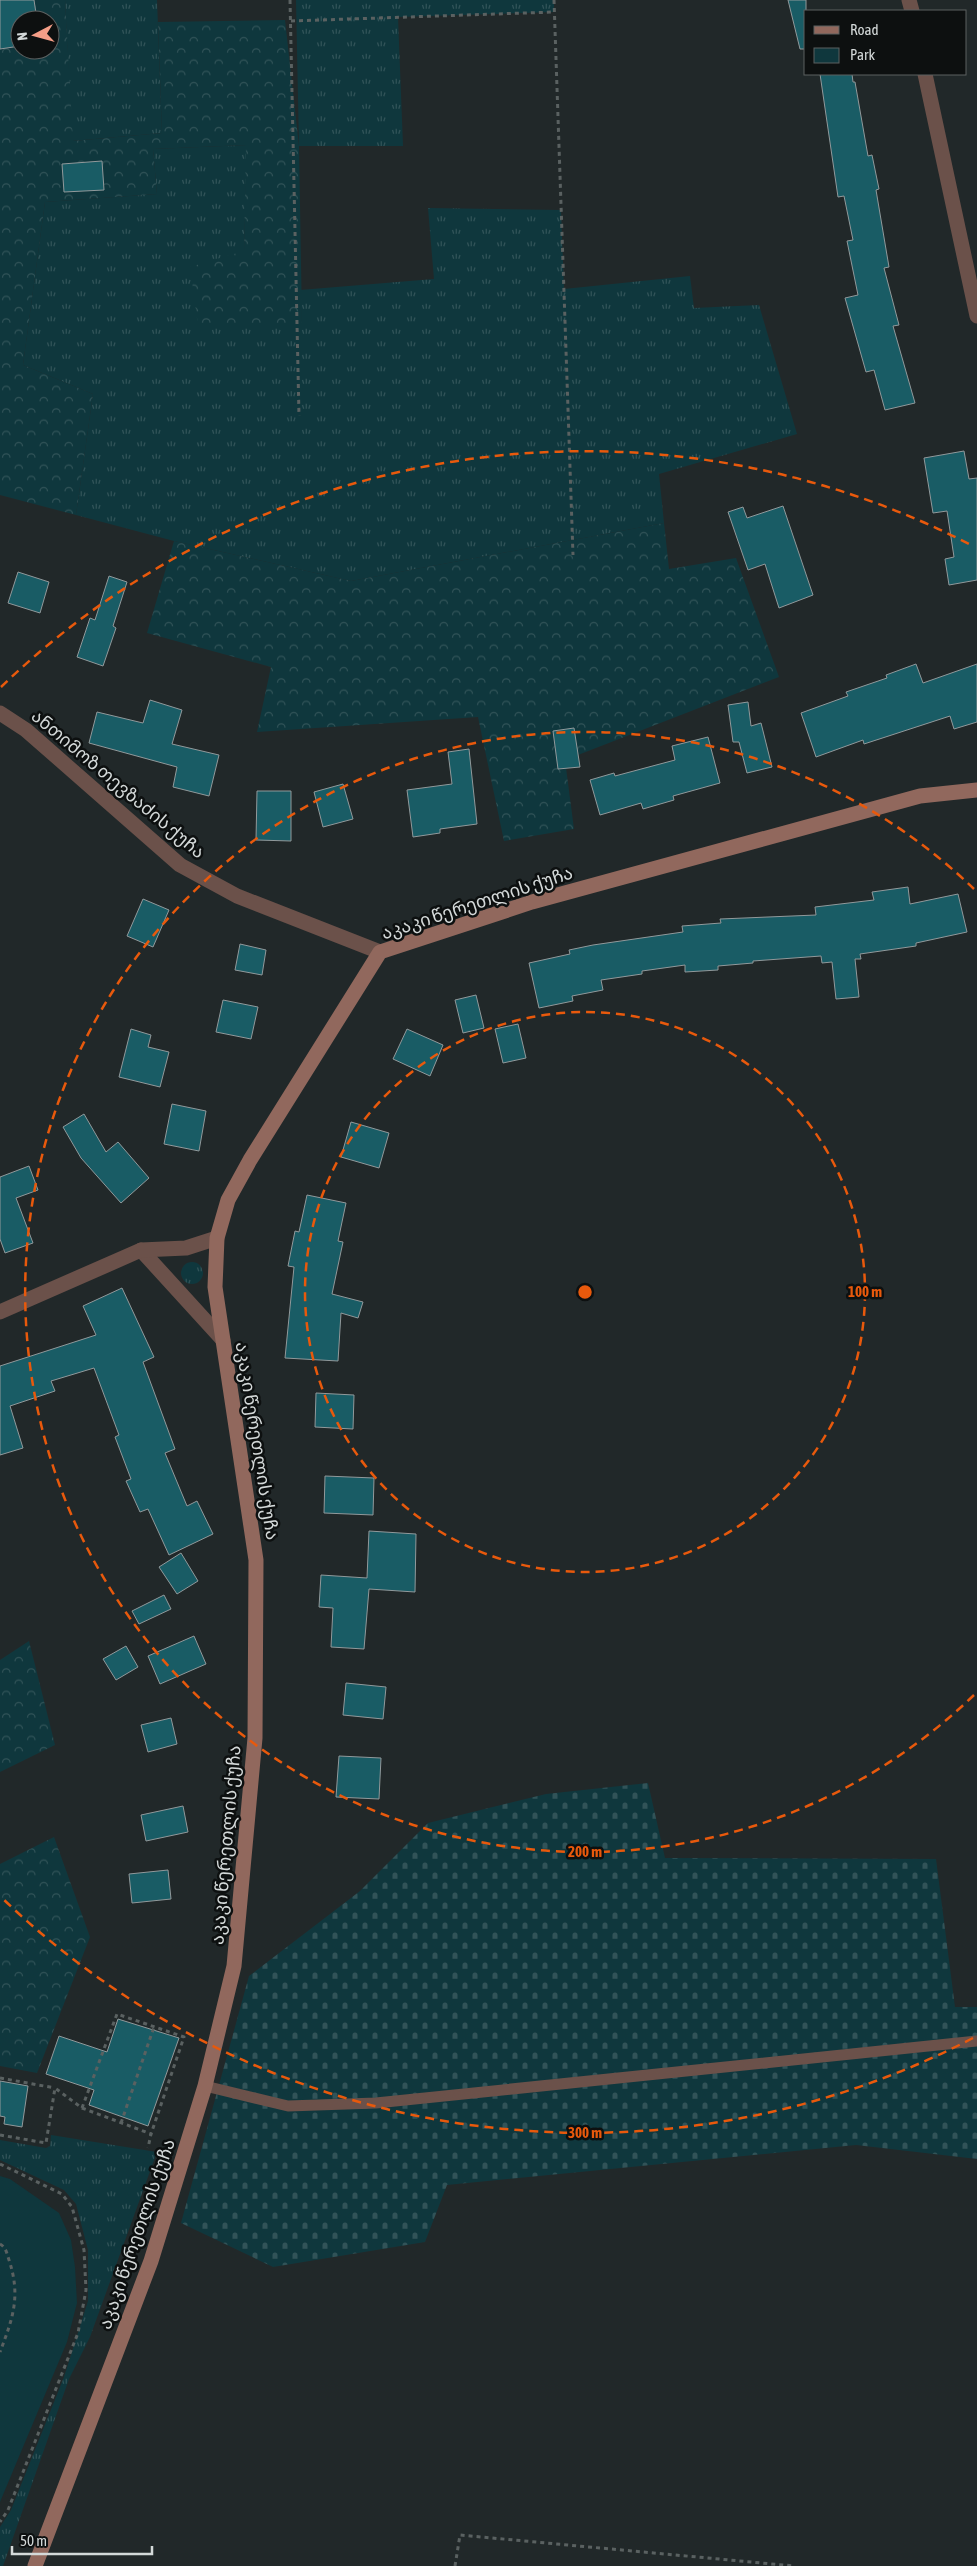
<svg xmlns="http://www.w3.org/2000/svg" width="977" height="2566" viewBox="0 0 977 2566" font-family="'Asap Condensed','Noto Sans Georgian',sans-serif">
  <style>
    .grass { fill: url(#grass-tufts) }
    .forest { fill: url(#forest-crowns); fill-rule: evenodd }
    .cemetery { fill: url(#cemetery-stones) }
    .green { fill: #0f373d }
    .building { fill: #195c65; stroke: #91999b }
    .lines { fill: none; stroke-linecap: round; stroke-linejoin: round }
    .path { stroke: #5a6161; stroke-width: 3; stroke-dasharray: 4 4; stroke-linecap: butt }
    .lane { stroke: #6b514a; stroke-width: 11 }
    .street { stroke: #6b514a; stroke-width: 15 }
    .secondary { stroke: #91685d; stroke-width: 15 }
    .ring { fill: none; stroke: #e8590c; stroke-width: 2.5; stroke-dasharray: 9 6 }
    .labels { text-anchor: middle; stroke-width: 5; stroke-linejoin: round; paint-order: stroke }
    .street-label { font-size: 18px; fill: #d4d9d9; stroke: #0d1010 }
    .centre { fill: #e8590c; stroke: #0d1010; stroke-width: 2.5 }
    .ring-label { font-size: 15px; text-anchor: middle; font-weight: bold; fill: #e8590c; stroke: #0d1010; stroke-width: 5; stroke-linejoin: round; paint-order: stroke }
  </style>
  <defs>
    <pattern id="grass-tufts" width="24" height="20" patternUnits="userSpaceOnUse" patternTransform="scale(1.25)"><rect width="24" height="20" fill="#0f373d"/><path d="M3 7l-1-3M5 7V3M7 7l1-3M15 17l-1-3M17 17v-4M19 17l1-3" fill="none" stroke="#315358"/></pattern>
    <pattern id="forest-crowns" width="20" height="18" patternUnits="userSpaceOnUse" patternTransform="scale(1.25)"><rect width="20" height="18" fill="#0f373d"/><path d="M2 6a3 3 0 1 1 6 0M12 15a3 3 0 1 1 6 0" fill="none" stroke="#315358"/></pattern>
    <pattern id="cemetery-stones" width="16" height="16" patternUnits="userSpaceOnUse" patternTransform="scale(1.25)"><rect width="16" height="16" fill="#0f373d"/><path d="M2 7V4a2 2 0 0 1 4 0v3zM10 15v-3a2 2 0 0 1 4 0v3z" fill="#315358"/></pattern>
  </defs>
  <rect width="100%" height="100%" fill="#212829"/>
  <g class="grass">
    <path d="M65,0H157L162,133L72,141Z"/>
    <path d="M296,0H554V12L398,17L403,146H299Z"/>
    <path d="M247,145L244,251L302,323L300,290L434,279L428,208L561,210L564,289L690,276L694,308L759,305L797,434L659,474L664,523L351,581L174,541L76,515L93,394L23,365L45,202L157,194L153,149Z"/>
    <circle cx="192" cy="1273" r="11"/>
    <path d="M51,2135L157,2152L90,2337L69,2379L3,2566H0V2527L11,2510L64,2377L88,2301V2250L76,2204L64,2190L0,2160V2140L46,2148L50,2146Z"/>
  </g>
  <g class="forest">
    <path d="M0,0H65L73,141L162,133L158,22L285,20L299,146L302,323L198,325L190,267L244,251L246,145L153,149L157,194L45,202L23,365L93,394L76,515L0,495ZM20,20H50V50H20Z"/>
    <path d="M664,523L669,569L736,558L779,677L565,760L574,829L504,841L478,717L257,732L271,667L147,633L174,541L351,581Z"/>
    <path d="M29,1641L55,1745L0,1772V1660Z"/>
    <path d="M54,1837L90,1937L37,2073L0,2066V1864Z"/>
  </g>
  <path class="cemetery" d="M648,1783L665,1858L936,1859L955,2007H977V2159L856,2145L447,2185L425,2242L273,2267L181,2223L249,1976L360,1891L428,1823L546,1794Z"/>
  <path class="green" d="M0,2176L10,2179L59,2213L71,2240L75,2267L77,2303L67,2342L0,2502Z"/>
  <g class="building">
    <path d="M0,0H34L37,20H20V46L0,49Z"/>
    <path d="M788,0H806V49H800Z"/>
    <path d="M820,74H852L853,82H855L868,156L872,155L879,189L876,190L889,267L884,268L899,325L893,326L915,403L885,410L874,370L866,372L845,298L858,295L847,241L853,240L844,196L838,197Z"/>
    <path d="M102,161L104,190L64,192L62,164Z"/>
    <path d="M964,451L969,479L977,478V580L949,585L945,559L954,557L947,511L933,513L924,458Z"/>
    <path d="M783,506L813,595L779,608L765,564L748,570L728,512L743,507L747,518Z"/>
    <path d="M18,572L49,582L40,613L8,603Z"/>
    <path d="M109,576L127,582L113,626L116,628L103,666L77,657L90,618L95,620Z"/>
    <path d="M916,664L923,683L977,664V722L954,729L950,716L864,744L863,740L816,757L801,713L848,696L846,692L887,678L886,675Z"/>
    <path d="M150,700L182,710L172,744L219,755L209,796L173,787L177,767L89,743L97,712L143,723Z"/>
    <path d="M748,702L751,726L761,723L772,767L747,773L739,742H733L728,705Z"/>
    <path d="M574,728L580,767L558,769L553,731Z"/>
    <path d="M708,737L720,783L673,796L674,800L643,809L641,803L600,815L590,780L614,773L615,776L675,760L672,746Z"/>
    <path d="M469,749L477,824L440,829V833L413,837L407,790L452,784L448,752Z"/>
    <path d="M343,784L353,819L323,827L314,792Z"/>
    <path d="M257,791H291V841L256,840Z"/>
    <path d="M908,887L910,904L958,894L967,932L916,943V946L860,954L861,959H855L859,997L836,999L832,962L822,963L821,956L753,961V963L718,966V970L685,972V965L642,971V974L601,980L603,990L572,996L573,1001L539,1008L529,963L570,954L569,950L593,945L683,932L682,926L721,923L720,919L816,915L815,907L874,900L872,892Z"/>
    <path d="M143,899L169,910L153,947L127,936Z"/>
    <path d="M240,944L266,950L262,975L235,970Z"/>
    <path d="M476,995L484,1028L463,1033L455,1000Z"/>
    <path d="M223,1000L258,1007L251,1039L216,1032Z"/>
    <path d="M518,1024L526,1058L503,1063L495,1029Z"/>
    <path d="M131,1029L151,1035L148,1047L169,1052L160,1087L119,1077Z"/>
    <path d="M407,1029L443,1045L430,1076L393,1059Z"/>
    <path d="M172,1104L206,1111L199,1151L164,1144Z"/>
    <path d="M84,1114L106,1152L118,1142L149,1178L121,1203L81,1158L63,1127Z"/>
    <path d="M351,1122L389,1133L379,1168L341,1157Z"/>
    <path d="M29,1166L38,1190L16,1198L33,1243L5,1253L0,1239V1177Z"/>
    <path d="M307,1195L346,1203L338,1241L343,1242L332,1294L363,1302L358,1318L341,1313L338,1361L285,1358L294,1267L288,1266L295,1231L299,1232Z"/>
    <path d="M122,1288L154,1357L143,1362L175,1449L165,1453L187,1506L197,1501L213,1534L169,1555L148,1509L140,1512L126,1481L131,1479L115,1437L119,1435L94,1368L51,1381L55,1391L10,1406L23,1448L0,1455V1366L96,1335L83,1306Z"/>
    <path d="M316,1393L354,1395L353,1429L315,1427Z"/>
    <path d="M325,1476L374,1478L373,1515L324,1513Z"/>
    <path d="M369,1531L416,1534L415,1592L369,1589L364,1649L331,1647L333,1608L319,1607L321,1575L367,1578Z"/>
    <path d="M181,1553L198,1581L177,1594L159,1567Z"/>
    <path d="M164,1595L171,1609L139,1624L132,1611Z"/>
    <path d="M194,1636L206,1664L160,1684L148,1656Z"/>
    <path d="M126,1646L138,1667L116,1680L103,1659Z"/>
    <path d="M346,1683L386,1687L383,1719L343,1715Z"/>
    <path d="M171,1718L177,1744L148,1752L141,1725Z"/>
    <path d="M339,1756L381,1758L379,1799L336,1797Z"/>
    <path d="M183,1806L188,1832L146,1841L141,1815Z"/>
    <path d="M168,1870L171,1899L132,1903L129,1874Z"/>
    <path d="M118,2019L179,2038L148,2126L89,2105L94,2090L46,2074L59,2036L107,2052Z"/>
    <path d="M0,2081L28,2086L22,2127L4,2124L5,2117L0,2116Z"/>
  </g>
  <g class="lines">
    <g class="path">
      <path d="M290,0L299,416"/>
      <path d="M554,0L573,555"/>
      <path d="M291,21L554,12"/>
      <path d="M0,2078L55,2088"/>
      <path d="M82,2108L117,2014L184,2037L151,2134"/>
      <path d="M121,2123L154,2027"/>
      <path d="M0,2135L46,2143L55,2088L82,2108L151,2134L148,2148"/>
      <path d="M0,2164L62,2194L72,2207L84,2250L86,2290L78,2333L8,2510L0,2522"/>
      <path d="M0,2244C6,2247 7,2254 9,2260C21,2296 13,2318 0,2352"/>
      <path d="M455,2566L460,2535L794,2566"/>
    </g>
    <path class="lane" d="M205,2086L288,2106L376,2103L977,2041"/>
    <g class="street">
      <path d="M909,0L912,11"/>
      <path d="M925,74L977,316"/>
      <path d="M0,713L26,730L180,865L237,896L380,952"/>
      <path d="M141,1250L223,1340"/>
      <path d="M0,1312L141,1250L186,1248L217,1238"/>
    </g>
    <path class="secondary" d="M35,2566L151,2261L205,2086L234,1966L255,1738L256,1560L215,1287L217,1238L228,1200L250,1160L380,952L532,902L920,796L977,790"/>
  </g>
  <g class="ring">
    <circle cx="585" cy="1292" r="280"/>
    <path d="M974 1695A560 560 0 1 1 974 889"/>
    <path d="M973 2038A841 841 0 0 1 1 1897M1 687A841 841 0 0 1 973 546"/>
  </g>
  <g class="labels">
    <g class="street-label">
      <text transform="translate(118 784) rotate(40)" y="6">ანთიმოზ თევზაძის ქუჩა</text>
      <text transform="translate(477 903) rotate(-18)" y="6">აკაკი წერეთლის ქუჩა</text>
      <text transform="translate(257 1441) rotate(81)" y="6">აკაკი წერეთლის ქუჩა</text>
      <text transform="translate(226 1845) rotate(-85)" y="6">აკაკი წერეთლის ქუჩა</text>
      <text transform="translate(137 2234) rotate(-71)" y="6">აკაკი წერეთლის ქუჩა</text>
    </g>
  </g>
  <circle cx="585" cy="1292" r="8" class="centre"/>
  <g class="ring-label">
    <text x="865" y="1297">100 m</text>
    <text x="585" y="1857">200 m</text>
    <text x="585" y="2138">300 m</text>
  </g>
  <rect x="804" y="10" width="162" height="65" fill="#0d1010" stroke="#5d6060"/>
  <rect x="814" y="26" width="25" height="8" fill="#91685d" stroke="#5d6060"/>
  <text x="850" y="35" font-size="15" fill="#d4d9d9">Road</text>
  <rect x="814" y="48" width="25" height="15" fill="#0f373d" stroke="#5d6060"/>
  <text x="850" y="60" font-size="15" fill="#d4d9d9">Park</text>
  <g transform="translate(35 35) rotate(264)"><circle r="24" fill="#0d1010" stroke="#5d6060"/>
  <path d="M0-4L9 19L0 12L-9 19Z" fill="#f49e87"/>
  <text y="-8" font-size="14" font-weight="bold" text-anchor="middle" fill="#d4d9d9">N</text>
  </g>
  <path d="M12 2546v8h140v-8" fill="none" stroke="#d4d9d9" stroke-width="2.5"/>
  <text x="20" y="2546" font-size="15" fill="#d4d9d9" stroke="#0d1010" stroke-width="4" paint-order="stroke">50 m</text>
</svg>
